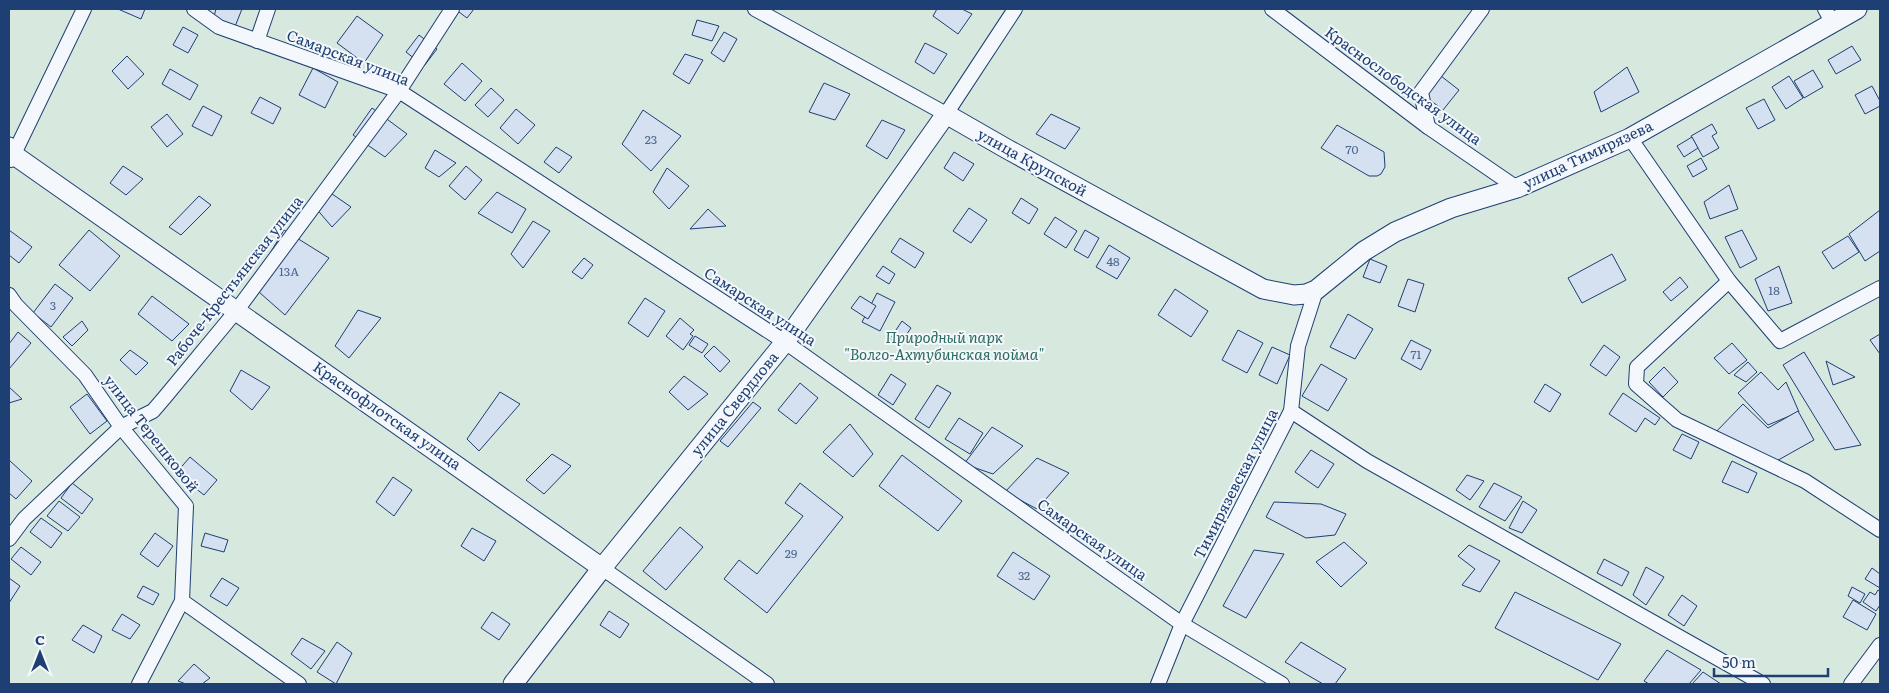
<svg xmlns="http://www.w3.org/2000/svg" width="1889" height="693" viewBox="0 0 1889 693" font-family="Literata,serif">
  <style>
    .green { fill: #d7e8df; stroke: #687fa3 }
    .building { fill: #d5e0f0; stroke: #1d3f73 }
    .lines { fill: none; stroke-linecap: round; stroke-linejoin: round }
    .street-casing { stroke: #1d3f73; stroke-width: 16 }
    .secondary-casing { stroke: #1d3f73; stroke-width: 21 }
    .street { stroke: #f4f7fb; stroke-width: 14 }
    .secondary { stroke: #f4f7fb; stroke-width: 19 }
    .labels { text-anchor: middle; stroke-width: 4; stroke-linejoin: round; paint-order: stroke }
    .number-label { font-size: 12px; fill: #4b6792 }
    .street-label { font-size: 15px; fill: #1d3f73; stroke: #f4f7fb }
    .park-label { font-size: 15px; font-style: italic; fill: #2c6c60; stroke: #f4f7fb }
  </style>
  <rect width="100%" height="100%" fill="#f4f7fb"/>
  <rect class="green" x="9" y="9" width="1871" height="675"/>
  <g class="building">
    <path d="M118,9H145L141,19Z"/>
    <path d="M216,9H242L234,29L213,20Z"/>
    <path d="M455,9H474L467,18Z"/>
    <path d="M937,9H962L972,14L958,34L933,16Z"/>
    <path d="M357,16L383,35L364,63L337,43Z"/>
    <path d="M697,20L719,26L712,41L692,35Z"/>
    <path d="M183,27L198,35L188,53L173,45Z"/>
    <path d="M724,32L737,39L724,62L711,53Z"/>
    <path d="M419,35L437,49L424,66L406,52Z"/>
    <path d="M925,43L947,54L934,74L915,62Z"/>
    <path d="M1852,46L1861,60L1836,74L1828,60Z"/>
    <path d="M685,54L703,60L689,84L673,74Z"/>
    <path d="M127,56L144,74L128,89L112,71Z"/>
    <path d="M462,63L482,81L465,101L444,84Z"/>
    <path d="M1627,67L1639,92L1601,112L1594,92Z"/>
    <path d="M313,68L338,82L325,108L299,95Z"/>
    <path d="M170,69L198,85L190,100L162,84Z"/>
    <path d="M1813,70L1823,87L1804,98L1794,81Z"/>
    <path d="M1441,76L1459,90L1443,110L1425,96Z"/>
    <path d="M1789,76L1803,98L1786,109L1772,87Z"/>
    <path d="M824,83L850,94L835,120L809,112Z"/>
    <path d="M1872,86L1880,101V106L1865,114L1855,95Z"/>
    <path d="M491,88L504,100L488,117L475,105Z"/>
    <path d="M260,97L281,108L273,124L251,113Z"/>
    <path d="M1764,99L1775,120L1758,129L1746,108Z"/>
    <path d="M203,106L222,116L212,136L192,126Z"/>
    <path d="M372,108L407,134L385,157L353,135Z"/>
    <path d="M516,109L535,125L518,144L500,128Z"/>
    <path d="M643,110L681,136L651,171L622,144Z"/>
    <path d="M167,114L183,134L167,147L151,127Z"/>
    <path d="M1051,114L1080,128L1065,149L1036,134Z"/>
    <path d="M882,120L905,130L887,159L866,146Z"/>
    <path d="M1712,124L1717,133L1712,136L1719,148L1703,157L1691,136Z"/>
    <path d="M1337,125L1384,152L1385,167L1381,174L1377,176H1369L1321,148Z"/>
    <path d="M1692,137L1698,148L1684,157L1677,146Z"/>
    <path d="M556,147L572,157L559,173L544,162Z"/>
    <path d="M435,150L456,163L439,177L425,168Z"/>
    <path d="M954,152L974,164L963,181L944,168Z"/>
    <path d="M1701,158L1707,169L1693,177L1687,166Z"/>
    <path d="M123,166L143,179L126,195L110,183Z"/>
    <path d="M466,166L482,180L465,200L449,186Z"/>
    <path d="M667,168L689,186L669,209L653,192Z"/>
    <path d="M1729,185L1738,209L1710,219L1704,202Z"/>
    <path d="M322,187L351,207L332,227L309,200Z"/>
    <path d="M497,192L526,209L512,233L478,213Z"/>
    <path d="M199,196L211,205L181,235L169,227Z"/>
    <path d="M1021,198L1038,209L1029,224L1012,213Z"/>
    <path d="M969,208L987,220L971,243L953,231Z"/>
    <path d="M708,209L726,226L690,229Z"/>
    <path d="M1880,210V251L1865,261L1849,234Z"/>
    <path d="M1055,217L1077,231L1066,248L1044,234Z"/>
    <path d="M533,221L550,231L523,268L511,254Z"/>
    <path d="M9,230L32,247L19,263L9,255Z"/>
    <path d="M89,230L120,256L90,291L59,265Z"/>
    <path d="M284,230L329,258L285,315L251,285Z"/>
    <path d="M1085,230L1099,238L1088,258L1074,250Z"/>
    <path d="M1742,230L1757,259L1740,268L1725,237Z"/>
    <path d="M1848,236L1859,252L1833,269L1822,252Z"/>
    <path d="M900,238L924,253L915,268L891,252Z"/>
    <path d="M1109,245L1130,258L1117,279L1096,267Z"/>
    <path d="M1612,254L1626,280L1582,303L1568,278Z"/>
    <path d="M584,258L593,265L582,279L572,272Z"/>
    <path d="M1370,259L1387,266L1380,283L1363,277Z"/>
    <path d="M883,266L895,274L889,284L876,276Z"/>
    <path d="M1779,266L1792,303L1768,311L1755,279Z"/>
    <path d="M1680,277L1688,287L1671,301L1663,292Z"/>
    <path d="M1408,279L1424,284L1415,312L1398,306Z"/>
    <path d="M55,284L73,298L51,327L33,313Z"/>
    <path d="M1175,289L1208,311L1191,337L1158,315Z"/>
    <path d="M877,293L895,302L880,331L862,322Z"/>
    <path d="M152,296L189,324L172,341L138,314Z"/>
    <path d="M860,296L876,306L868,319L851,308Z"/>
    <path d="M645,298L665,311L648,337L628,323Z"/>
    <path d="M358,310L381,318L349,358L335,346Z"/>
    <path d="M1348,314L1373,329L1355,359L1330,347Z"/>
    <path d="M680,318L694,330L690,334L693,336L683,350L666,336Z"/>
    <path d="M82,321L88,330L72,346L63,337Z"/>
    <path d="M902,321L911,328L899,345L890,339Z"/>
    <path d="M1238,330L1263,343L1247,373L1222,360Z"/>
    <path d="M18,332L31,343L9,369V344Z"/>
    <path d="M1880,334V354L1870,340Z"/>
    <path d="M695,336L708,344L702,353L689,345Z"/>
    <path d="M1411,340L1431,350L1421,370L1401,359Z"/>
    <path d="M1732,343L1747,360L1729,374L1714,358Z"/>
    <path d="M1604,345L1620,357L1606,376L1590,365Z"/>
    <path d="M714,346L730,361L720,372L704,356Z"/>
    <path d="M1272,347L1290,355L1277,384L1259,375Z"/>
    <path d="M130,350L148,363L136,375L120,360Z"/>
    <path d="M1804,352L1861,445L1835,450L1783,365Z"/>
    <path d="M1826,361L1855,377L1833,385Z"/>
    <path d="M1748,362L1757,372L1746,382L1734,375Z"/>
    <path d="M1321,364L1347,379L1328,411L1302,396Z"/>
    <path d="M1664,367L1678,382L1663,397L1649,382Z"/>
    <path d="M241,370L270,387L252,410L230,391Z"/>
    <path d="M1761,372L1778,390L1786,382L1799,412L1768,425L1738,393Z"/>
    <path d="M891,374L906,384L893,405L878,395Z"/>
    <path d="M684,376L708,394L688,410L669,392Z"/>
    <path d="M800,383L818,398L796,424L778,410Z"/>
    <path d="M1545,384L1561,394L1550,412L1534,402Z"/>
    <path d="M937,385L951,393L929,428L915,419Z"/>
    <path d="M9,387L22,399L9,403Z"/>
    <path d="M500,392L520,404L479,451L467,439Z"/>
    <path d="M1623,393L1660,418L1655,425L1645,418L1636,432L1609,414Z"/>
    <path d="M87,394L107,421L90,434L70,407Z"/>
    <path d="M753,402L761,408L728,447L720,441Z"/>
    <path d="M1743,404L1768,428L1798,411L1814,440L1773,463L1713,435Z"/>
    <path d="M959,418L983,433L970,454L945,439Z"/>
    <path d="M850,424L873,454L853,477L823,452Z"/>
    <path d="M992,427L1023,446L993,474L964,464Z"/>
    <path d="M1682,434L1699,442L1691,459L1673,450Z"/>
    <path d="M1311,450L1334,464L1318,488L1295,472Z"/>
    <path d="M552,454L571,466L544,494L526,480Z"/>
    <path d="M902,455L962,501L938,531L879,486Z"/>
    <path d="M190,457L217,480L204,495L176,473Z"/>
    <path d="M1037,458L1069,473L1037,509L1005,492Z"/>
    <path d="M9,460L32,481L16,499L9,493Z"/>
    <path d="M1732,461L1757,473L1748,493L1722,482Z"/>
    <path d="M1467,475L1484,481L1470,500L1456,490Z"/>
    <path d="M393,477L412,490L394,516L376,502Z"/>
    <path d="M72,483L93,499L82,514L61,498Z"/>
    <path d="M800,483L843,517L767,613L724,579L739,560L757,574L803,516L785,503Z"/>
    <path d="M1494,483L1522,497L1505,521L1479,507Z"/>
    <path d="M59,501L80,517L68,531L47,516Z"/>
    <path d="M1523,501L1537,510L1522,533L1509,528Z"/>
    <path d="M1274,502L1321,504L1346,514L1335,535L1306,538L1266,517Z"/>
    <path d="M41,518L62,533L51,548L30,532Z"/>
    <path d="M680,527L703,547L666,590L643,571Z"/>
    <path d="M472,528L496,541L484,561L461,546Z"/>
    <path d="M155,533L173,546L158,567L140,554Z"/>
    <path d="M205,533L228,540L224,552L201,546Z"/>
    <path d="M1344,542L1367,563L1341,587L1316,562Z"/>
    <path d="M1469,545L1500,561L1480,592L1462,585L1475,569L1458,556Z"/>
    <path d="M21,547L41,562L31,575L11,559Z"/>
    <path d="M1254,550L1284,554L1246,618L1223,606Z"/>
    <path d="M1013,552L1050,576L1034,600L997,576Z"/>
    <path d="M1604,559L1629,572L1622,586L1597,573Z"/>
    <path d="M1646,567L1664,577L1646,605L1633,595Z"/>
    <path d="M1872,568L1880,574V588L1865,579Z"/>
    <path d="M9,578L20,586L9,603Z"/>
    <path d="M222,578L239,588L227,606L210,596Z"/>
    <path d="M143,586L159,594L153,605L137,597Z"/>
    <path d="M1852,587L1865,594L1860,603L1848,596Z"/>
    <path d="M1878,590L1880,591V605L1876,611L1863,602L1870,592L1875,595Z"/>
    <path d="M1515,592L1621,644L1598,680L1495,628Z"/>
    <path d="M1682,595L1697,606L1684,626L1668,615Z"/>
    <path d="M1853,600L1876,614L1867,630L1843,617Z"/>
    <path d="M609,611L629,624L620,638L600,625Z"/>
    <path d="M492,612L510,624L499,640L481,628Z"/>
    <path d="M122,614L140,625L130,639L112,630Z"/>
    <path d="M83,625L102,636L94,653L72,640Z"/>
    <path d="M302,638L325,651L311,669L291,654Z"/>
    <path d="M337,642L352,653L336,684L317,672Z"/>
    <path d="M1301,642L1346,669L1335,684H1323L1285,662Z"/>
    <path d="M1667,650L1701,670L1689,684H1649L1644,681Z"/>
    <path d="M194,664L210,678L202,684H186L178,681Z"/>
    <path d="M1703,672L1721,684H1692Z"/>
  </g>
  <g class="lines">
    <defs>
      <g id="street">
        <path d="M194,9L219,27L399,91L785,342L1182,624L1282,684"/>
        <path d="M755,9L946,114L1015,9"/>
        <path d="M1272,9L1428,127L1517,188"/>
        <path d="M1825,9L1832,22"/>
        <path d="M257,41L268,9"/>
        <path d="M1428,127L1421,92L1482,9"/>
        <path d="M1630,138L1729,281L1780,341L1880,288"/>
        <path d="M11,160L84,9"/>
        <path d="M1729,281L1637,367L1636,384L1677,420L1805,481L1880,530"/>
        <path d="M9,295L16,305L85,375L121,427L186,506L182,601L299,684"/>
        <path d="M1291,411L1367,461L1763,684"/>
        <path d="M9,539L24,519L121,427L153,411L165,397L237,310L399,91L452,9"/>
        <path d="M602,568L767,684"/>
        <path d="M139,684L182,601"/>
        <path d="M1158,684L1182,624L1291,411L1298,346L1316,290"/>
        <path d="M1851,684L1880,645"/>
      </g>
      <g id="secondary">
        <path d="M9,147L14,155L602,568"/>
        <path d="M513,684L602,568L785,342L946,114L1007,149L1263,289L1294,295L1306,294L1316,290L1364,251L1395,232L1451,208L1517,188L1630,138L1857,9"/>
      </g>
    </defs>
    <use href="#street" class="street-casing"/>
    <use href="#secondary" class="secondary-casing"/>
    <use href="#street" class="street"/>
    <use href="#secondary" class="secondary"/>
  </g>
  <g class="labels">
    <g class="number-label">
      <text x="651" y="144">23</text>
      <text x="1352" y="154">70</text>
      <text x="1113" y="266">48</text>
      <text x="289" y="276">13А</text>
      <text x="1774" y="295">18</text>
      <text x="53" y="310">3</text>
      <text x="1416" y="359">71</text>
      <text x="791" y="558">29</text>
      <text x="1024" y="580">32</text>
    </g>
    <g class="street-label">
      <text transform="translate(348 58) rotate(21)" y="5">Самарская улица</text>
      <text transform="translate(1403 86) rotate(36)" y="5">Краснослободская улица</text>
      <text transform="translate(1588 155) rotate(-25)" y="5">улица Тимирязева</text>
      <text transform="translate(1032 163) rotate(29)" y="5">улица Крупской</text>
      <text transform="translate(235 281) rotate(-52)" y="5">Рабоче-Крестьянская улица</text>
      <text transform="translate(760 307) rotate(33)" y="5">Самарская улица</text>
      <text transform="translate(735 404) rotate(-51)" y="5">улица Свердлова</text>
      <text transform="translate(387 416) rotate(35)" y="5">Краснофлотская улица</text>
      <text transform="translate(151 434) rotate(52)" y="5">улица Терешковой</text>
      <text transform="translate(1236 484) rotate(-63)" y="5">Тимирязевская улица</text>
      <text transform="translate(1092 540) rotate(35)" y="5">Самарская улица</text>
    </g>
    <g class="park-label">
      <text x="944" y="343">Природный парк<tspan x="944" dy="17">"Волго-Ахтубинская пойма"</tspan></text>
    </g>
  </g>
  <rect width="1889" height="693" fill="none" stroke="#1d3f73" stroke-width="20"/>
  <g transform="translate(40 653)" stroke="#f4f7fb" stroke-width="4" paint-order="stroke">
  <path d="M0-4L9 19L0 12L-9 19Z" fill="#1d3f73"/>
  <text y="-8" font-size="14" font-weight="bold" text-anchor="middle" fill="#1d3f73">С</text>
  </g>
  <path d="M1714 668v8h114v-8" fill="none" stroke="#1d3f73" stroke-width="2.5"/>
  <text x="1722" y="668" font-size="15" fill="#1d3f73" stroke="#f4f7fb" stroke-width="4" paint-order="stroke">50 m</text>
</svg>
